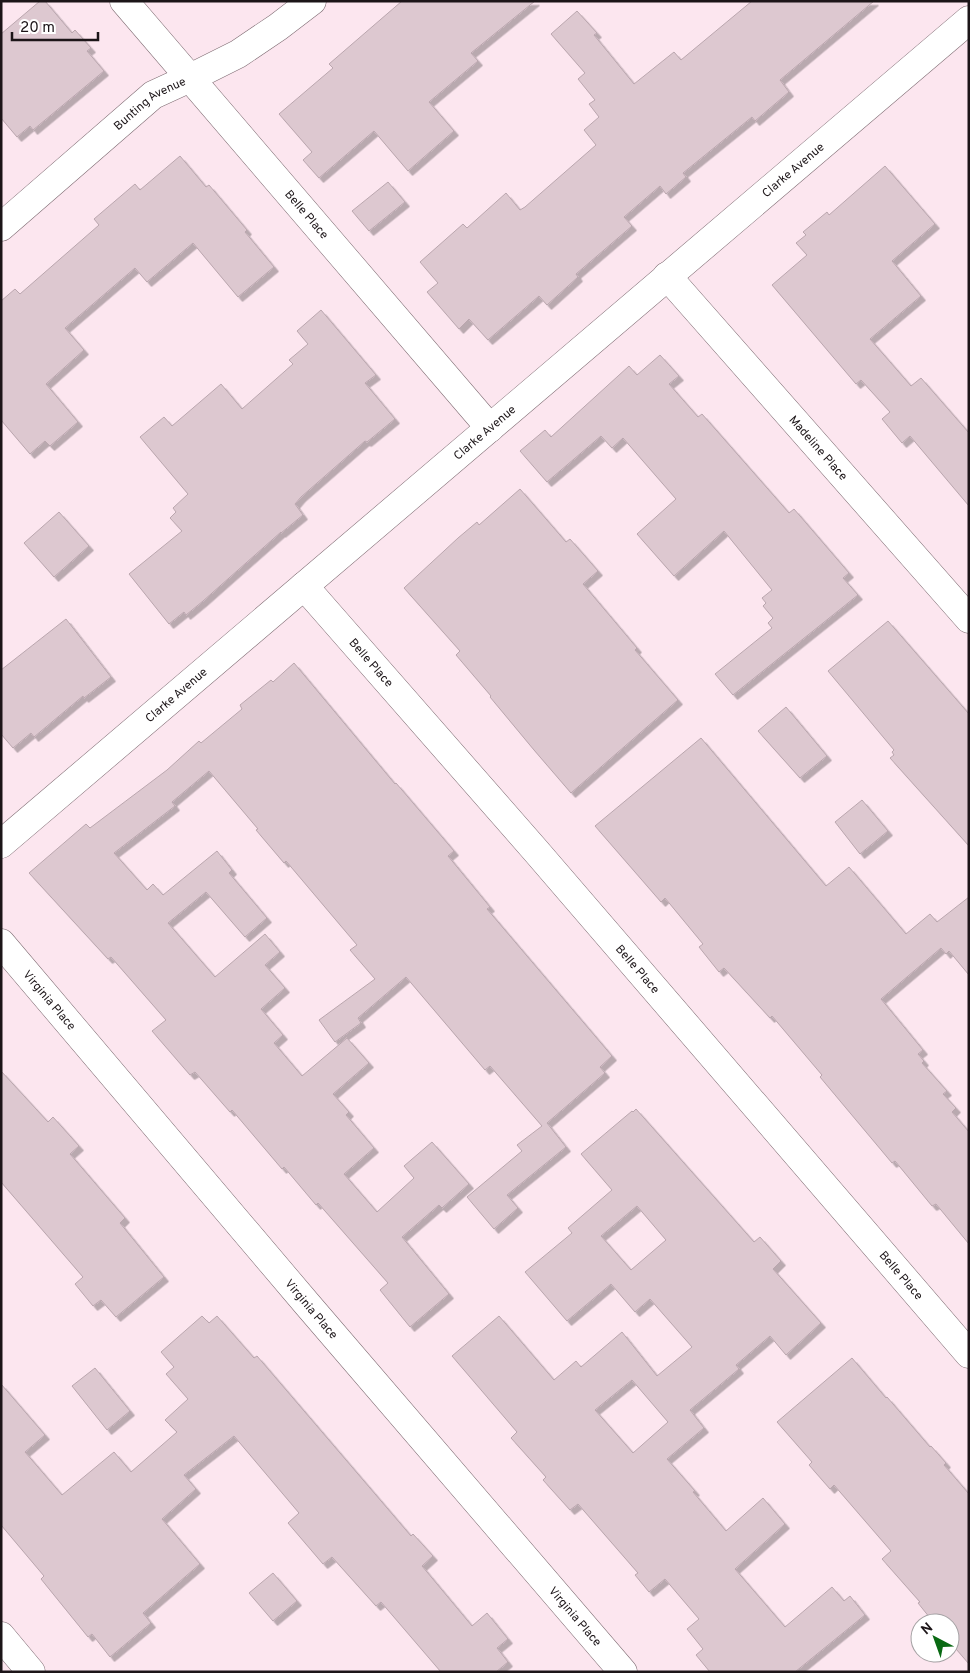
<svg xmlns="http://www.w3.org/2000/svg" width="970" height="1673" viewBox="0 0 970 1673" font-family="Overpass,sans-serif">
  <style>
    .building { fill: #ddc8d0; stroke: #baa6ae; fill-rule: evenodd; filter: url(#shadow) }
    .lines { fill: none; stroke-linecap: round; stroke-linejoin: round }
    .minor-casing { stroke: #7e6b72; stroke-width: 29 }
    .minor { stroke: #fff; stroke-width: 28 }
    .labels { text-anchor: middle; stroke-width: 5; stroke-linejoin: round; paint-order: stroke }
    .street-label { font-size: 12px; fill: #1c1518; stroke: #fff }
  </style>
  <defs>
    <filter id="shadow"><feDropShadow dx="4.5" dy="4.5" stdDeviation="0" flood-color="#0004"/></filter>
  </defs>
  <rect width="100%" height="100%" fill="#fce6ef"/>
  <g class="building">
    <path d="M40,1H45L72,33L75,30L91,48L87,51L104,71L33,130L30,126L17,137L1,118V34Z"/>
    <path d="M402,1H535L471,53L478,61L429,102L454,131L408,171L374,131L319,178L303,160L312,152L279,114L333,68L329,64Z"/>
    <path d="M752,1H874L780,80L789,92L755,121L752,117L683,173L686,177L666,194L660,186L624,217L632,226L576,274L578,277L547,305L539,296L488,340L469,319L459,329L427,292L438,283L420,262L463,224L467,228L506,193L520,210L525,207L596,145L584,130L599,117L589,104L595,100L578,79L585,73L551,34L577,11L597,33L594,35L634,84L674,52L681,60Z"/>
    <path d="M180,156L206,187L209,185L247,230L245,232L274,267L238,297L193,243L147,282L135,268L65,328L84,350L46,384L78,422L50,446L45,441L30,454L1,420V301L15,289L20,294L99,225L94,219L135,184L140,190Z"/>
    <path d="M885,166L935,224L892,261L921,296L870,339L911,386L921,378L969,433V506L910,436L902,443L882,419L890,412L861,380L856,384L772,285L807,255L796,243L806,235L803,232L827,212L829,215Z"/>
    <path d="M388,182L405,202L369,231L352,211Z"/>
    <path d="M321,310L376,375L365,383L395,419L367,442L365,441L301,497L295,504L303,515L281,533V532L203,601L186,615L184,612L169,624L129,574L182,531L170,518L176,512L173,508L188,494L140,437L164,417L172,426L221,384L242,409L293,364L289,360L308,344L297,331Z"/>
    <path d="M660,355L679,376L669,384L698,417L702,414L789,513L794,509L849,573L843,578L858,595L733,695L715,674L772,628L768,623L773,618L763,606L766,603L762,598L772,590L724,531L674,576L637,534L676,499L623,438L612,448L601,436L547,482L520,451L545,430L551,437L629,366L637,375Z"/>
    <path d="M520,489L566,542L570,539L598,571L583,584L637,648L635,650L678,700L571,793L534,750L490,697L491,696L456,655L460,651L404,588L458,538L477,522L479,525Z"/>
    <path d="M59,512L89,546L54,577L24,543Z"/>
    <path d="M66,619L111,677L84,698L83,696L34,737L31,733L13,748L1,734V670Z"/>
    <path d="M888,621L969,714V846L890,758L894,755L892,752L894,750L828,671Z"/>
    <path d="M294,663L395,784L396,783L454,851L448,856L490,907L487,909L612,1056L600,1067L605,1073L547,1123L566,1147L507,1195L518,1208L494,1229L467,1197L522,1151L517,1145L542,1126L490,1066L485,1070L406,977L358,1018L361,1023L335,1042L319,1020L375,979L350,950L357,945L286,861L284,863L256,830L258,829L209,771L172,802L175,806L114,853L147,890L153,884L163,895L217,851L232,870L229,873L267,918L245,937L206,892L168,923L215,977L265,934L280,952L265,965L285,988L261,1009L283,1035L274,1043L302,1076L347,1038L369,1063L333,1094L349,1112L346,1115L374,1148L344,1174L377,1212L414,1178L404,1166L432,1142L469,1184L442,1208L439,1205L402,1237L449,1294L410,1327L380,1290L388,1283L318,1203L316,1205L284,1167L282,1169L232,1110L230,1112L195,1072L190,1075L152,1031L166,1020L111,957L108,959L29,873L86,824L90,828L167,770L199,741L201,743L242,709L240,705L271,680L273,682Z"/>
    <path d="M786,707L827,756L800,778L758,731Z"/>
    <path d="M701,738L826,886L849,867L906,934L930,914L937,922L969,897V975L949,951L946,954L941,948L881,999L923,1050L918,1054L924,1061L922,1063L947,1091L943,1094L956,1108L952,1112L969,1132V1244L936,1204L932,1206L895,1161L892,1163L820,1077L822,1075L772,1016L770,1018L724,968L719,972L699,947L703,944L665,898L661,902L595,826Z"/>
    <path d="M862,800L888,831L860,854L835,822Z"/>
    <path d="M1,1071L48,1122L53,1117L79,1146L70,1154L125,1218L120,1223L164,1277L116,1317L101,1300L93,1306L75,1284L83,1277L1,1182Z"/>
    <path d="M636,1109L754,1242L760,1237L781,1261L773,1269L821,1323L786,1355L770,1336L736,1365L739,1369L690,1410L704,1428L667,1459L695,1491L693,1492L726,1531L763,1498L785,1524L735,1569L785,1627L832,1587L844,1601L850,1596L865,1615L795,1672H710L696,1655L703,1649L687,1629L699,1619L665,1579L649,1592L635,1575L638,1573L578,1504L570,1510L543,1480L546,1477L511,1438L517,1432L452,1356L499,1316L554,1380L576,1361L581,1367L622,1332L657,1376L692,1347L650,1299L635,1312L611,1284L567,1321L525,1272L572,1233L568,1228L612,1190L581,1154L632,1111L633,1112ZM637,1206L666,1240L631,1270L601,1236ZM632,1380L668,1422L633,1453L595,1410Z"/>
    <path d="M202,1316L209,1323L217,1316L254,1358L257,1356L411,1536L413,1534L433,1556L422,1566L472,1626L487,1613L508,1639L497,1648L508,1662L496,1672H441L381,1602L376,1606L332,1557L323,1564L288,1523L299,1513L234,1436L184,1475L196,1489L162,1519L200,1564L143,1613L151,1623L110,1657L92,1634L88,1637L41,1579L44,1576L1,1525V1384L45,1435L25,1452L62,1495L114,1452L131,1472L177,1432L165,1420L188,1399L166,1374L174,1367L161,1352Z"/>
    <path d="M852,1358L886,1398L887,1397L930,1447L931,1446L946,1463L944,1465L969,1494V1664L950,1642V1623H934L918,1603L920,1602L882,1559L891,1551L834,1485L830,1489L809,1465L812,1462L777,1422Z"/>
    <path d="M95,1368L130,1411L107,1430L72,1386Z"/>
    <path d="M273,1573L297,1601L273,1621L249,1593Z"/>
  </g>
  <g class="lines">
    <defs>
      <g id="minor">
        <path id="s1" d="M124,1L490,428"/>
        <path id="s2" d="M1,227L153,95L190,78L238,54L278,27L312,1"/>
        <path id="s3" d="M667,276L969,619"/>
        <path id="s4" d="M304,586L536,851L969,1354"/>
        <path id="s5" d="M1,844L969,20"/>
        <path id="s6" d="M1,943L307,1304L623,1672"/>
        <path d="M1,1636L31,1672"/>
      </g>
    </defs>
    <use href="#minor" class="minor-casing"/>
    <use href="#minor" class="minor"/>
  </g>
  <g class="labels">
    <g class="street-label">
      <text dy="4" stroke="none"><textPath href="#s2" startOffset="194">Bunting Avenue</textPath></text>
      <text dy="4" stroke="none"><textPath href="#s5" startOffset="1040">Clarke Avenue</textPath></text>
      <text dy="4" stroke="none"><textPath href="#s1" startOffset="281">Belle Place</textPath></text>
      <text dy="4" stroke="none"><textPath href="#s5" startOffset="635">Clarke Avenue</textPath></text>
      <text dy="4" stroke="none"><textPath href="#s3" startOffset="229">Madeline Place</textPath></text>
      <text dy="4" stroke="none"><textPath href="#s4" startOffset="102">Belle Place</textPath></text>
      <text dy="4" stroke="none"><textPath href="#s5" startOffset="230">Clarke Avenue</textPath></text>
      <text dy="4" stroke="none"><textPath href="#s4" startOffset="508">Belle Place</textPath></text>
      <text dy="4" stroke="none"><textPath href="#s6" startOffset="75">Virginia Place</textPath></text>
      <text dy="4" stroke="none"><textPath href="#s4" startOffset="912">Belle Place</textPath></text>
      <text dy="4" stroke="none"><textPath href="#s6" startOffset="480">Virginia Place</textPath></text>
      <text dy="4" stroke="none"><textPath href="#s6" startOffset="885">Virginia Place</textPath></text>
    </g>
  </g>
  <rect width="970" height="1673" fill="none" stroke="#1c1518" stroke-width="5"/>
  <g transform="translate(935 1638) rotate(319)"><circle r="24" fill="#ffffff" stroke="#a4a1a3"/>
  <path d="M0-4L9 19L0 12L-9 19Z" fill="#096913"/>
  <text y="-8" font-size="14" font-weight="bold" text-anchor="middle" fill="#1c1518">N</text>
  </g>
  <path d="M12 32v8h86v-8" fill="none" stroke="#1c1518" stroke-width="2.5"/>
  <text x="20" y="32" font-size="15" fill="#1c1518" stroke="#ffffff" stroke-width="4" paint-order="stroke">20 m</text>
</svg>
